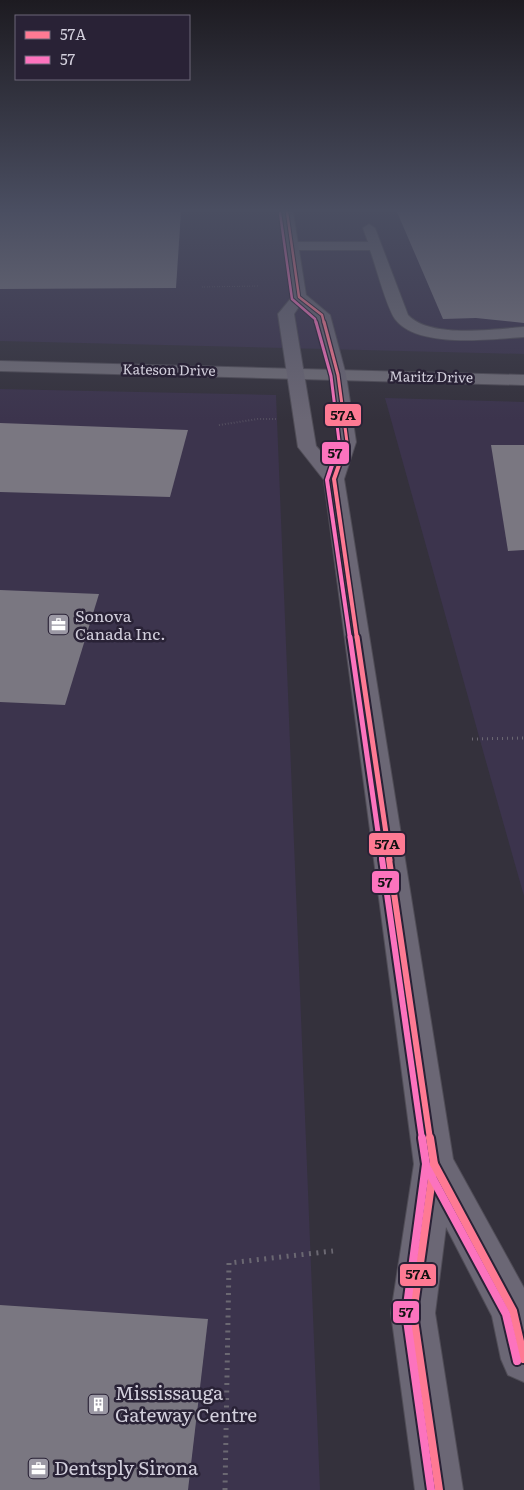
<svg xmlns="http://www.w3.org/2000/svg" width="524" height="1490" viewBox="0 0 524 1490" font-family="Literata,serif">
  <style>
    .built { fill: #3c344d }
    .building { fill: #7a7781 }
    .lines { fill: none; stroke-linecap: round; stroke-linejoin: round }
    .minor-casing { stroke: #504d57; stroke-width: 2 }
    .major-casing { stroke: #504d57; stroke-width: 2 }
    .path-far3 { stroke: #6b6872; stroke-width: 1; stroke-dasharray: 0.5 2; stroke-linecap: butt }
    .path-far2 { stroke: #6b6872; stroke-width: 2; stroke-dasharray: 0.5 2.5; stroke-linecap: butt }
    .path-far1 { stroke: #6b6872; stroke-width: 3; stroke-dasharray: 1 4; stroke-linecap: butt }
    .path { stroke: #6b6872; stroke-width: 5; stroke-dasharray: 2 5.5; stroke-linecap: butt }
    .minor { fill: #706d77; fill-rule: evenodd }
    .major { fill: #6b6775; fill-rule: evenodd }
    .bus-1-far5-casing { stroke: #292236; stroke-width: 4.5 }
    .bus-1-far4-casing { stroke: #292236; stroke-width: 5.5 }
    .bus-1-far3-casing { stroke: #292236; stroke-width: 7 }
    .bus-1-far2-casing { stroke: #292236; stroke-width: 9 }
    .bus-1-far1-casing { stroke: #292236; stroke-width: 10 }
    .bus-1-casing { stroke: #292236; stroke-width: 12 }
    .bus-2-far5-casing { stroke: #292236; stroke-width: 4.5 }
    .bus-2-far4-casing { stroke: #292236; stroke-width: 5.5 }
    .bus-2-far3-casing { stroke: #292236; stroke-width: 7 }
    .bus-2-far2-casing { stroke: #292236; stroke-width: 9 }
    .bus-2-far1-casing { stroke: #292236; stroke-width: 10 }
    .bus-2-casing { stroke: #292236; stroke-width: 12 }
    .bus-1-far5 { stroke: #fe7a93; stroke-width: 2.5 }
    .bus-1-far4 { stroke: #fe7a93; stroke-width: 3 }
    .bus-1-far3 { stroke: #fe7a93; stroke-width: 4 }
    .bus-1-far2 { stroke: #fe7a93; stroke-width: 5 }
    .bus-1-far1 { stroke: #fe7a93; stroke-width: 6 }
    .bus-1 { stroke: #fe7a93; stroke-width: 8 }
    .bus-2-far5 { stroke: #fc73be; stroke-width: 2.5 }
    .bus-2-far4 { stroke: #fc73be; stroke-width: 3 }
    .bus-2-far3 { stroke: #fc73be; stroke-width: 4 }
    .bus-2-far2 { stroke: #fc73be; stroke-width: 5 }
    .bus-2-far1 { stroke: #fc73be; stroke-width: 6 }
    .bus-2 { stroke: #fc73be; stroke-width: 8 }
    .labels { text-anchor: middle; stroke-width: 5; stroke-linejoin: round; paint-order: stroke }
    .far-street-label { font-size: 14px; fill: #d2cfdc; stroke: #292236 }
    .poi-label { font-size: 16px; fill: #d2cfdc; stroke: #292236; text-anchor: start }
    .near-poi-label { font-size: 19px; fill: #d2cfdc; stroke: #292236; text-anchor: start }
    .line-badge { stroke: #292236; stroke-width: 2 }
    .pale-badge-label { font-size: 14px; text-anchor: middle; font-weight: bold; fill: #111 }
  </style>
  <rect width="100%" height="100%" fill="#34313c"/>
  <g class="built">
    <path d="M0,212H524V354L0,341Z"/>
    <path d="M0,389L276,395L320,1490H0Z"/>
    <path d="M385,398L524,402V896L485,758Z"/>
  </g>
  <g class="building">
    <path d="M0,212H181L176,288L0,289Z"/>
    <path d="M397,212H524V323L476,318L443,319Z"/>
    <path d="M0,423L188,430L170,497L0,492Z"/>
    <path d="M491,445H524V550L508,551Z"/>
    <path d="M0,590L99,594L65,705L0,702Z"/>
    <path d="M0,1305L208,1319L188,1490H0Z"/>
  </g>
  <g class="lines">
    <defs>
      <g id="minor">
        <path d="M369,224L375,228L408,315C430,339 494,329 524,327V337C491,339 417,349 395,319C386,306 376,266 370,250H292L285,246L292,242H368L363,228Z"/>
        <path d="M0,361L524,375V385L0,371Z"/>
      </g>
      <path id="major" d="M281,212H293L306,295L330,315L346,375L356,442L344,479L453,1159L524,1288V1382L508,1375L501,1359L492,1316L446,1227L435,1313L463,1490H415L391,1313L414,1164L324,480L298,447L278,314L292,297ZM300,305L315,317L330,375L338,442L330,462L316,446L294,314Z"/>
    </defs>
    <use href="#minor" class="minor-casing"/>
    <use href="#major" class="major-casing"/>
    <path class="path-far3" d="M202,287L259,286"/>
    <path class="path-far2" d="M219,425L258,419H276"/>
    <path class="path-far1" d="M472,739L524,738"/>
    <path class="path" d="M225,1490L229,1263L333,1251"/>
    <use href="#minor" class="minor"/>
    <use href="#major" class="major"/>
    <defs>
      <path id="bus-1-far5" d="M287,212L299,297L322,315L324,323"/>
      <path id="bus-1-far4" d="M324,322L338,375L347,442L340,463"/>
      <path id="bus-1-far3" d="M340,462L334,479L357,639"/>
      <path id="bus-1-far2" d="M357,637L390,860"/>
      <path id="bus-1-far1" d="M389,859L430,1139"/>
      <g id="bus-1">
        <path d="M430,1138L434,1164L413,1313L439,1490"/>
        <path d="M434,1164L513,1311L524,1359"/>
      </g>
      <path id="bus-2-far5" d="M280,213L292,299L315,319L316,323"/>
      <path id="bus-2-far4" d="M316,322L331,376L339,441L332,463"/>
      <path id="bus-2-far3" d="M333,462L327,480L350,639"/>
      <path id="bus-2-far2" d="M350,637L382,860"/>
      <path id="bus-2-far1" d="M382,859L422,1139"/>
      <g id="bus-2">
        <path d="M422,1138L426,1164L406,1313L431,1490"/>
        <path d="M427,1168L506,1314L517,1361"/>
      </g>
    </defs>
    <use href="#bus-1-far5" class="bus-1-far5-casing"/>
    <use href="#bus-1-far4" class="bus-1-far4-casing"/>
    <use href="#bus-1-far3" class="bus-1-far3-casing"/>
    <use href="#bus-1-far2" class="bus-1-far2-casing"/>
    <use href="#bus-1-far1" class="bus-1-far1-casing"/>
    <use href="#bus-1" class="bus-1-casing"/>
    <use href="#bus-2-far5" class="bus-2-far5-casing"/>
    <use href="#bus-2-far4" class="bus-2-far4-casing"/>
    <use href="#bus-2-far3" class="bus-2-far3-casing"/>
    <use href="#bus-2-far2" class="bus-2-far2-casing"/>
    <use href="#bus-2-far1" class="bus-2-far1-casing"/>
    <use href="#bus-2" class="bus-2-casing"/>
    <use href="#bus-1-far5" class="bus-1-far5"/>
    <use href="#bus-1-far4" class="bus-1-far4"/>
    <use href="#bus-1-far3" class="bus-1-far3"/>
    <use href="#bus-1-far2" class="bus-1-far2"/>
    <use href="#bus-1-far1" class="bus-1-far1"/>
    <use href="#bus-1" class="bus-1"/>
    <use href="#bus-2-far5" class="bus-2-far5"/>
    <use href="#bus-2-far4" class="bus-2-far4"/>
    <use href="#bus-2-far3" class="bus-2-far3"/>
    <use href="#bus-2-far2" class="bus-2-far2"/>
    <use href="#bus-2-far1" class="bus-2-far1"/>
    <use href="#bus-2" class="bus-2"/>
  </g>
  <linearGradient id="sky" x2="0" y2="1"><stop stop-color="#1d1b21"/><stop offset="0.5" stop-color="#4a4e61"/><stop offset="1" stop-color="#4a4e61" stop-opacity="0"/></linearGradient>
  <rect width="524" height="420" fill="url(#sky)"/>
  <defs>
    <symbol id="office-square" viewBox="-11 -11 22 22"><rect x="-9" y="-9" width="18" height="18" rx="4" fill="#9b98a4" stroke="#292236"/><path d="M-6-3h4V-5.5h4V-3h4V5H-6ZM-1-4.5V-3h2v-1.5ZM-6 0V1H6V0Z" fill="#fff"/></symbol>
    <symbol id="building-square" viewBox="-11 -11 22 22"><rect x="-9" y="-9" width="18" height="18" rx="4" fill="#9b98a4" stroke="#292236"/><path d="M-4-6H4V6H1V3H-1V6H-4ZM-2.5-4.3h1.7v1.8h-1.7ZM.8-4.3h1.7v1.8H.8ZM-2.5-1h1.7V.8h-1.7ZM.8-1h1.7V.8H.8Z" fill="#fff"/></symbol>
  </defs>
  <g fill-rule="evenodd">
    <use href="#office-square" x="46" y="612" width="25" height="25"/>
    <use href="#building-square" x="86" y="1392" width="25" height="25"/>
    <use href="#office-square" x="26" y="1456" width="25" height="25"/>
  </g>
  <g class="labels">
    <g class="far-street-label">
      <text transform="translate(169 370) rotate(1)" y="5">Kateson Drive</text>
      <text transform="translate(431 377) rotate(1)" y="5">Maritz Drive</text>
    </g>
    <g class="poi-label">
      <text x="75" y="622">Sonova<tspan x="75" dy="18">Canada Inc.</tspan></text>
    </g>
    <g class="near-poi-label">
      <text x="115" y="1400">Mississauga<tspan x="115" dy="22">Gateway Centre</tspan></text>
      <text x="54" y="1475">Dentsply Sirona</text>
    </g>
  </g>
  <g class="line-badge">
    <rect x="324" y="403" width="38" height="24" rx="5" fill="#fe7a93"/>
    <rect x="321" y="441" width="29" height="24" rx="5" fill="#fc73be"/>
    <rect x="368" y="832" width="38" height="24" rx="5" fill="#fe7a93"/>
    <rect x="371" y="870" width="29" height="24" rx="5" fill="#fc73be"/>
    <rect x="399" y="1263" width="38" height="24" rx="5" fill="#fe7a93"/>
    <rect x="392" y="1300" width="28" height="24" rx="5" fill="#fc73be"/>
  </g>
  <g class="pale-badge-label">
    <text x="343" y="420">57A</text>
    <text x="335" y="458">57</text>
    <text x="387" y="849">57A</text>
    <text x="385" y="887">57</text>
    <text x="418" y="1279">57A</text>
    <text x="406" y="1317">57</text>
  </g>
  <rect x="15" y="15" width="175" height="65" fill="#292236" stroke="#6d6778"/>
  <rect x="25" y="31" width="25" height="8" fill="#fe7a93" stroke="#6d6778"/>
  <text x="60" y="40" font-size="15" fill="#d2cfdc">57A</text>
  <rect x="25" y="56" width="25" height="8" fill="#fc73be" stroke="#6d6778"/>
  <text x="60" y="65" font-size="15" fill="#d2cfdc">57</text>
</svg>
